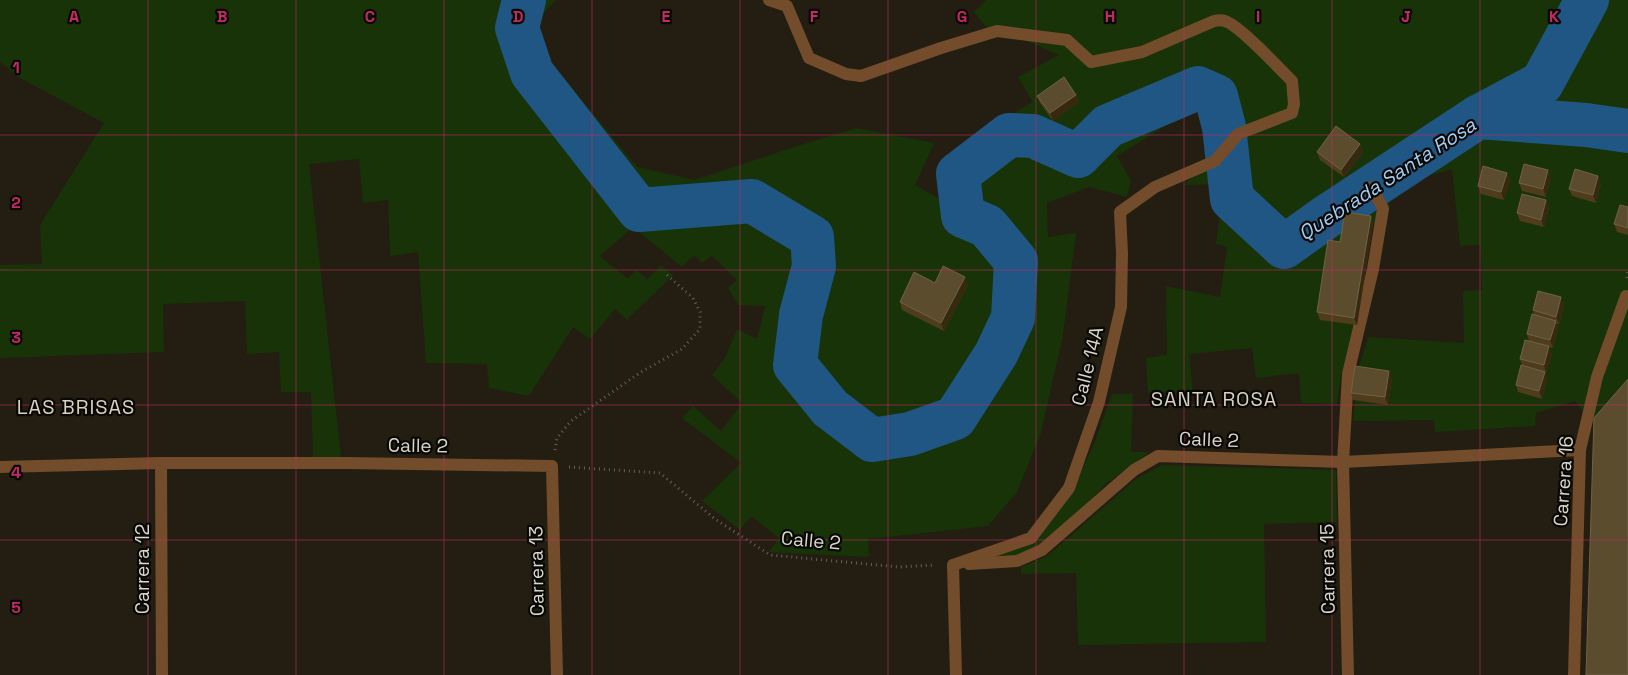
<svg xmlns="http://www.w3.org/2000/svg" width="1628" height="675" viewBox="0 0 1628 675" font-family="'Space Grotesk',sans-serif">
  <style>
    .green { fill: #183308 }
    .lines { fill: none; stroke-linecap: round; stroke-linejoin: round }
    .river { stroke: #205684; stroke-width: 44 }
    .path { stroke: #646054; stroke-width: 3; stroke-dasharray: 1 4; stroke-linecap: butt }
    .minor { stroke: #724c2b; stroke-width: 12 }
    .wall { fill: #4e3c1b }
    .shaded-wall { fill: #36290f }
    .building { fill: #5c4c2e; stroke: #706247 }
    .grid { fill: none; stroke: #c42b66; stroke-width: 1; stroke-opacity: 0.55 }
    .labels { text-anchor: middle; stroke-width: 4.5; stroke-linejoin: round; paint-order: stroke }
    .street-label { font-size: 19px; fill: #d9d6ce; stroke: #0a0804 }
    .water-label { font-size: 20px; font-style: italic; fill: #a2cdf7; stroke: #0a0804 }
    .neighbourhood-label { font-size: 20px; letter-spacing: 1px; fill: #d7d1c0; stroke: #0a0804 }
    .grid-label { font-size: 16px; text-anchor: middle; font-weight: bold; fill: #c42b66; stroke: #0a0804; stroke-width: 4.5; stroke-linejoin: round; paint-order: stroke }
  </style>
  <rect width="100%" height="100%" fill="#231e11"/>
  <g class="green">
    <path d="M0,0H556L526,32L637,167L695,180L794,147L856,128L934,143L915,185L943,201L979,134L1033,102L1018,77L1059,55L1013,35L988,29L974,12L986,0H1628V399L1599,432L1575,401L1536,413L1535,426L1435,432L1434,420L1353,421L1357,373L1368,337L1464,343L1463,291L1482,290L1480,245L1460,246L1452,169L1382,189L1390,206L1373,224L1348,220L1357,325L1341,375L1337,404L1301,403L1299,373L1256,378L1252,348L1189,354L1193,391L1148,393L1146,358L1167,355L1166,286L1220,297L1227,247L1216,244L1224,184L1183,185L1224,152L1221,135L1210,101L1204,102L1117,156L1131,181L1127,197L1089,187L1047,203L1048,237L1076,233L1063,335L1041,433L1017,492L988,526L868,539L869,557L769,552L779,538L751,516L740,530L702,501L741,463L682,418L693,406L721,431L742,403L712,375L725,358L737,329L757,339L765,306L738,305L728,288L737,280L712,256L702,263L694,255L682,267L633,227L600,256L628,279L636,270L647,279L661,265L673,275L627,320L615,309L590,339L573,327L529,396L489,388L487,364L426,363L418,252L390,256L388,200L363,203L359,159L309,164L341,457H313L311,392H281L279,352L247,354L245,301L163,304L164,352L0,358V265L42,264L40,225L104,123L20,78L0,62Z"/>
    <path d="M1112,394H1133L1131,452H1149L1107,483L1033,557L964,564L1034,544L1073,490L1096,439Z"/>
    <path d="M1162,465L1336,470L1337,522L1264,524L1266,642L1078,645L1076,573L1021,574V567L1047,556L1136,479Z"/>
  </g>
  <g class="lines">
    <g class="river">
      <path d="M524,0L517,28L532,73L639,210L752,201L812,237L814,266L801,315L795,365L830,408L872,440L910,434L955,418L996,354L1013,318L1016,261L987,226L963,216L958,174L1009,135L1033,136L1078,156L1108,126L1198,88L1216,96L1224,127L1232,199L1284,247L1326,217L1478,117L1586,125L1628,131"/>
      <path d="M1478,117L1542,83L1587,0"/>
    </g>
    <g class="path">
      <path d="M1627,278L1628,270"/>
      <path d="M555,450L557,438L571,421L641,372L682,349L700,329V312L693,298L667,275"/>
      <path d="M569,467L660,473L715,519L770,555L899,567L935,565"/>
    </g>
    <g class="minor">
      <path d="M769,0L787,6L809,58L846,74L861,76L941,48L997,31L1067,40L1091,62L1142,52L1214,21C1218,20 1222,20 1225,21C1239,25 1280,69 1292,81L1294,104L1292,113L1238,134L1215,161L1155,187L1120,212L1122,253L1121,307L1099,402L1069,488L1031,538L953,565"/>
      <path d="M161,463L162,675"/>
      <path d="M0,467L161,463H347L552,466L557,675"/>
      <path d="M969,564L1017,561L1042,550L1134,470L1158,456L1343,462L1580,450"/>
      <path d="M953,565L956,675"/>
      <path d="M1348,675L1343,462L1348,374L1373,269L1383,209L1372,187"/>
      <path d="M1574,675L1580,450L1597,377L1626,296"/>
    </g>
  </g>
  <g class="wall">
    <path d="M1076,95L1079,102L1053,121L1040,103L1037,96Z"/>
    <path d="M1360,144L1363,152L1344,177L1320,160L1317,152Z"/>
    <path d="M1507,173L1510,181L1504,200L1481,194L1478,186Z"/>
    <path d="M1551,178L1546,197L1522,191L1519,183Z"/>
    <path d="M1601,183L1596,203L1572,196L1569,189Z"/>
    <path d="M1546,200L1549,208L1544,227L1520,221L1517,213Z"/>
    <path d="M1628,207V235L1617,232L1614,224Z"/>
    <path d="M1371,216L1373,224L1357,325L1320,320L1317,312L1340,242Z"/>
    <path d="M935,283L968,285L944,331L902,310L900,302Z"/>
    <path d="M1564,305L1559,324H1557L1558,328L1553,348L1549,347L1552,354L1546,373H1545L1547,379L1542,399L1518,392L1516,385L1522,365L1520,359L1529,341L1527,334L1534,315L1533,310Z"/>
    <path d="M1392,378L1388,405L1353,400L1351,393Z"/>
  </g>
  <g class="shaded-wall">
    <path d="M1076,95L1079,102L1053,121L1050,113Z"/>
    <path d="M1360,144L1363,152L1344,177L1341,170Z"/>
    <path d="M1548,170L1551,178L1546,197L1543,189Z"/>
    <path d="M1507,173L1510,181L1504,200L1501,192Z"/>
    <path d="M1598,176L1601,183L1596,203L1593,195Z"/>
    <path d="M1546,200L1549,208L1544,227L1541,220Z"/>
    <path d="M1371,216L1373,224L1357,325L1354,318Z"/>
    <path d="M965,277L968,285L944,331L941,323Z"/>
    <path d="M1561,297L1564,305L1559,324L1556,317Z"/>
    <path d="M1556,321L1558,328L1553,348L1550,340Z"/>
    <path d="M1549,346L1552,354L1546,373L1544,365Z"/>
    <path d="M1389,371L1392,378L1388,405L1385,397Z"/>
    <path d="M1545,372L1547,379L1542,399L1539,391Z"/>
  </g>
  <g class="building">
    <path d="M1064,77L1076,95L1050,113L1037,96Z"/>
    <path d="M1336,126L1360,144L1341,170L1317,152Z"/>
    <path d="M1524,164L1548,170L1543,189L1519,183Z"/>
    <path d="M1483,166L1507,173L1501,192L1478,186Z"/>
    <path d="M1575,169L1598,176L1593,195L1569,189Z"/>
    <path d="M1522,194L1546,200L1541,220L1517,213Z"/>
    <path d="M1620,205L1628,207V228L1614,224Z"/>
    <path d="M1345,212L1371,216L1354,318L1317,312L1328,240L1340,242Z"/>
    <path d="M943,266L965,277L941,323L900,302L914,272L935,283Z"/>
    <path d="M1538,291L1561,297L1556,317L1533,310Z"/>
    <path d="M1532,314L1556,321L1550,340L1527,334Z"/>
    <path d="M1525,340L1549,346L1544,365L1520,359Z"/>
    <path d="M1521,365L1545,372L1539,391L1516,385Z"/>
    <path d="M1355,366L1389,371L1385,397L1351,393Z"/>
    <path d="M1628,379V675H1586L1594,418Z"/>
  </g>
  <path class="grid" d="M148,0V675M296,0V675M444,0V675M592,0V675M740,0V675M888,0V675M1036,0V675M1184,0V675M1332,0V675M1480,0V675M0,135H1628M0,270H1628M0,405H1628M0,540H1628"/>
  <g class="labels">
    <g class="street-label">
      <text transform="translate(1087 366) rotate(-76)" y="7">Calle 14A</text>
      <text transform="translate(1209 439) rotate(2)" y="7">Calle 2</text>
      <text transform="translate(418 445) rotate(1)" y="7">Calle 2</text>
      <text transform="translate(1563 481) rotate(-86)" y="7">Carrera 16</text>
      <text transform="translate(811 540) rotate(5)" y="7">Calle 2</text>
      <text transform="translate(142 569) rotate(-90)" y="7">Carrera 12</text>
      <text transform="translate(1327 569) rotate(-91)" y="7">Carrera 15</text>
      <text transform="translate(536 571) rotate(-91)" y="7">Carrera 13</text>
    </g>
    <g class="water-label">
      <text transform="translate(1387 179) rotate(-33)" y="7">Quebrada Santa Rosa</text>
    </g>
    <g class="neighbourhood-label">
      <text x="1214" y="406">SANTA ROSA</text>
      <text x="76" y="414">LAS BRISAS</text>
    </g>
  </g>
  <g class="grid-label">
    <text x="74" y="22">A</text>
    <text x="222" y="22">B</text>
    <text x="370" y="22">C</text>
    <text x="518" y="22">D</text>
    <text x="666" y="22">E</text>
    <text x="814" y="22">F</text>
    <text x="962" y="22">G</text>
    <text x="1110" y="22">H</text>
    <text x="1258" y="22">I</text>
    <text x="1406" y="22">J</text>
    <text x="1554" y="22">K</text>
    <text x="16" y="73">1</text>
    <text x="16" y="208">2</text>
    <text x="16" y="343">3</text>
    <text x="16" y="478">4</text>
    <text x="16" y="613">5</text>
  </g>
</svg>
